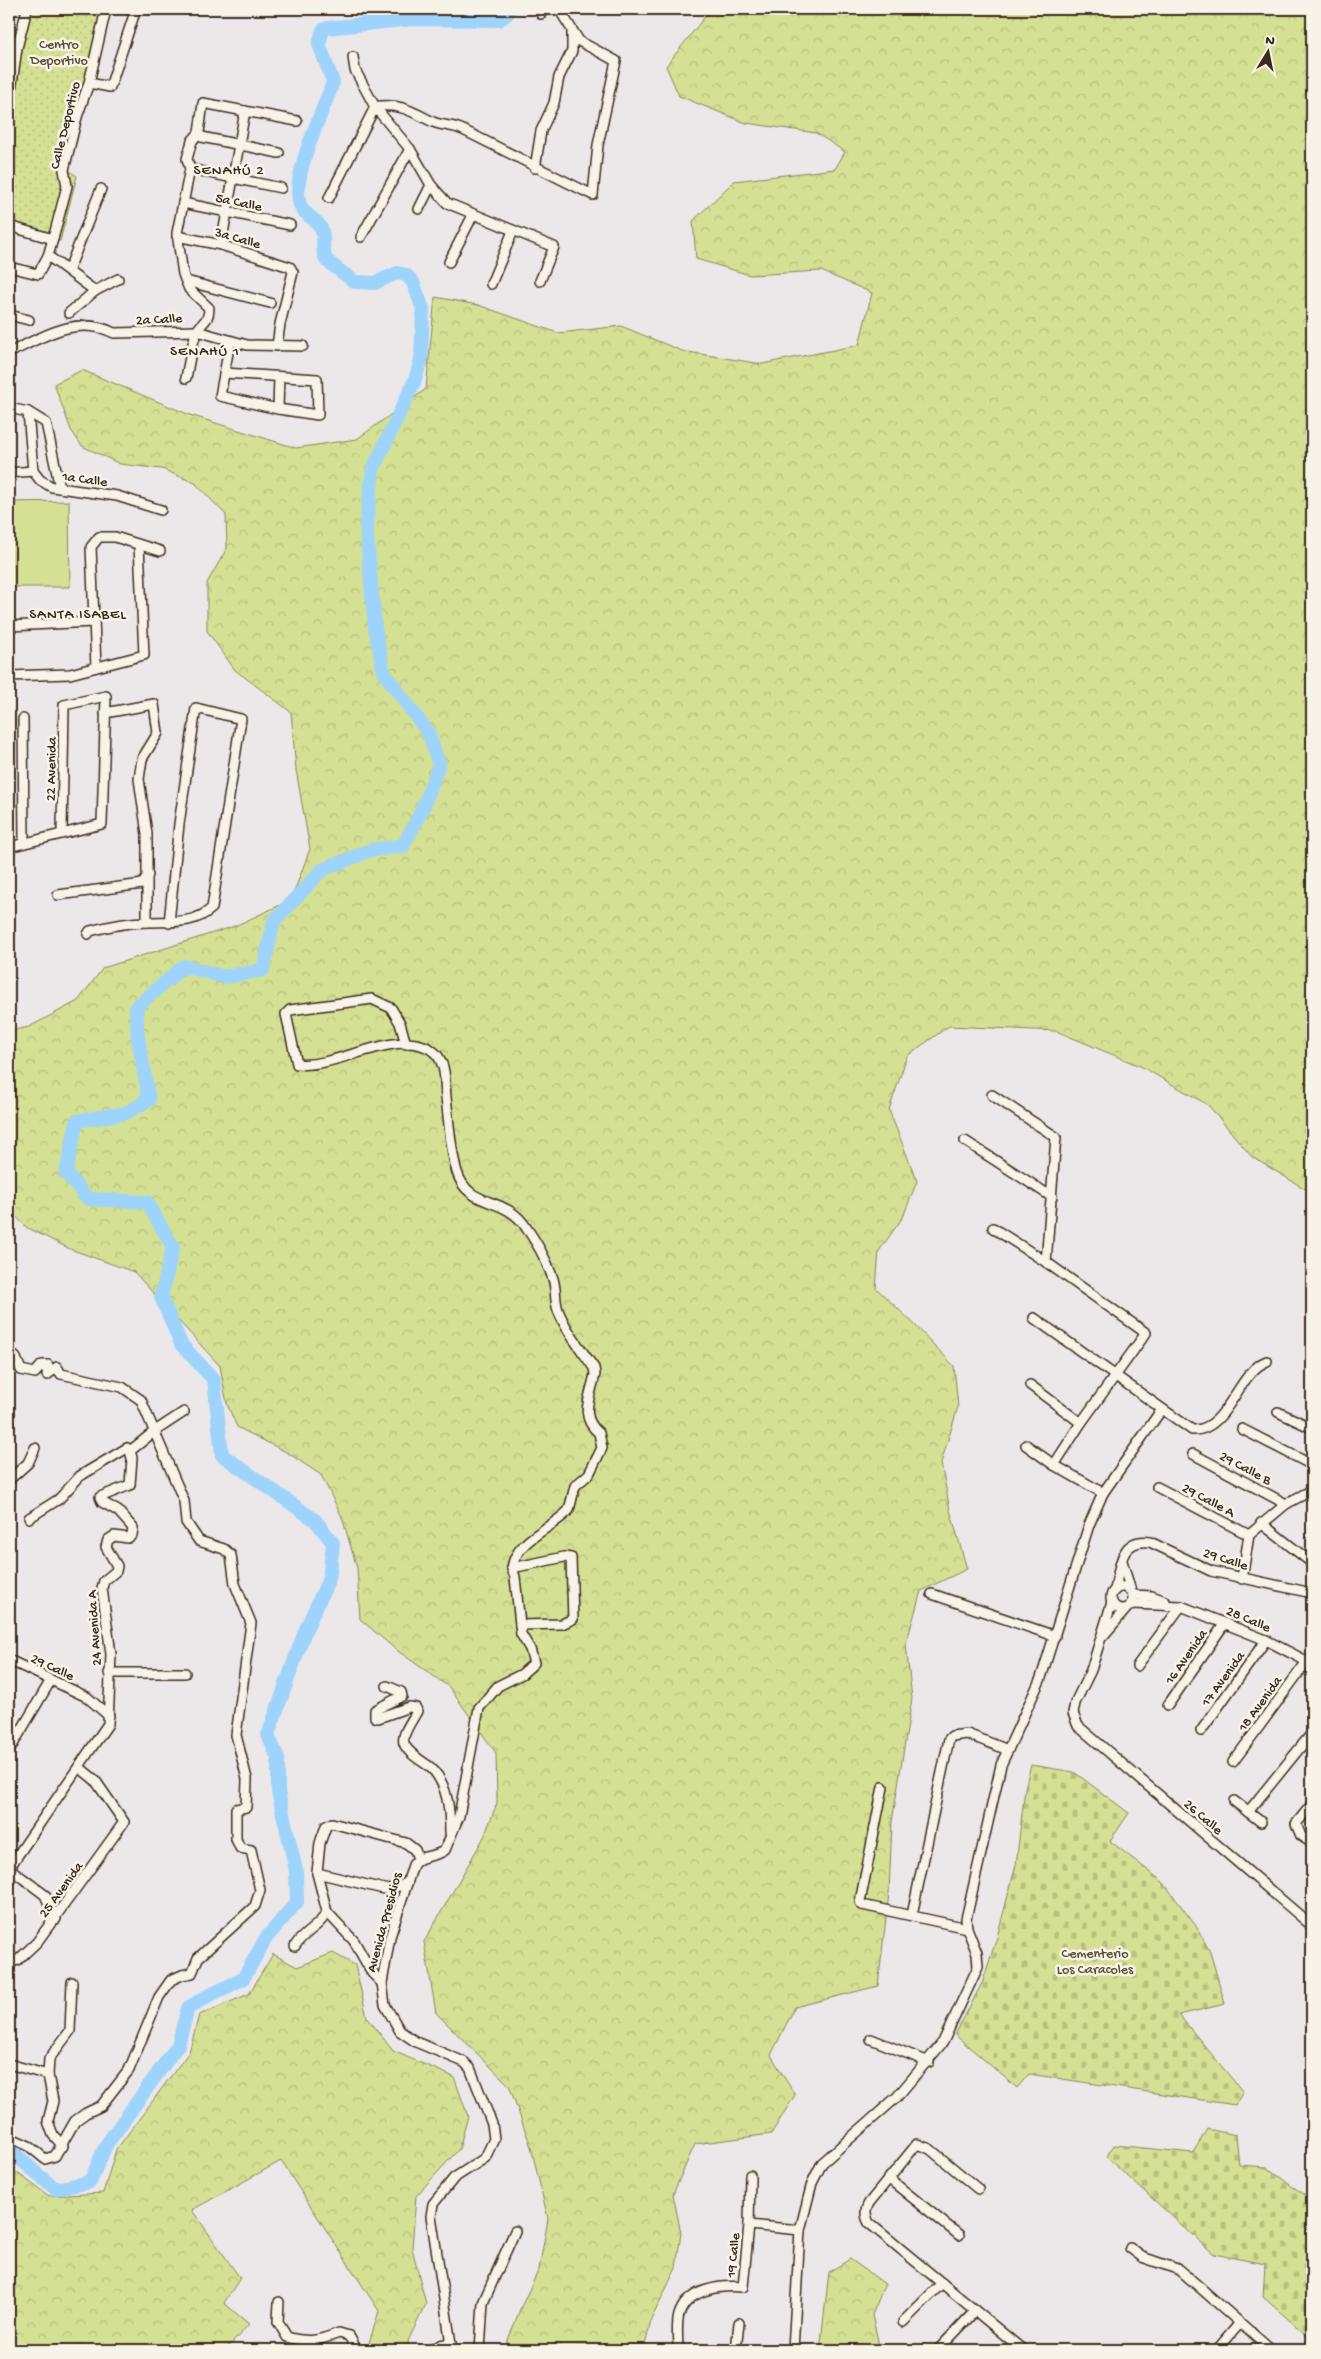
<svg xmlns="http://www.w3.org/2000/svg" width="1321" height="2359" viewBox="0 0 1321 2359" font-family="'Gochi Hand',sans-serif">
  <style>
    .green { fill: url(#green-dots); stroke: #888558 }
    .forest { fill: url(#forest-crowns); stroke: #888558 }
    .cemetery { fill: url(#cemetery-stones); stroke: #888558 }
    .pitch { fill: #d4e093; stroke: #888558 }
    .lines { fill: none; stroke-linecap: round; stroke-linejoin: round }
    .river { stroke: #9ed3fc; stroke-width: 14 }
    .street-casing { stroke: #3b2a1e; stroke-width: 12 }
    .street { stroke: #f7f3e8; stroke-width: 9 }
    .labels { text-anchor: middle; stroke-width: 5; stroke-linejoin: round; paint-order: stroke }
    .park-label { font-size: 14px; fill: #5a4e35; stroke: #f7f3e8 }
    .street-label { font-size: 14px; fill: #3b2a1e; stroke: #f7f3e8 }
    .neighbourhood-label { font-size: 15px; letter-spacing: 1px; fill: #3b2a1e; stroke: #f7f3e8 }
  </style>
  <defs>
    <pattern id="green-dots" width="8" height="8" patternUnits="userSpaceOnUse" patternTransform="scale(1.25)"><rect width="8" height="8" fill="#d4e093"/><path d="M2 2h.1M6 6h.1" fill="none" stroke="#b7c07e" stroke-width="1.8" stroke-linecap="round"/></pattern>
    <pattern id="forest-crowns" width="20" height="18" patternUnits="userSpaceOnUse" patternTransform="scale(1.25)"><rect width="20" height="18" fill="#d4e093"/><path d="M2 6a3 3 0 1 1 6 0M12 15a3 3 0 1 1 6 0" fill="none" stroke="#b7c07e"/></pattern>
    <pattern id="cemetery-stones" width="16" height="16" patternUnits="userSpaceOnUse" patternTransform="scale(1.25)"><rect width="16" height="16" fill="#d4e093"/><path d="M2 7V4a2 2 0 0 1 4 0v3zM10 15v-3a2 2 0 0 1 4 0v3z" fill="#b7c07e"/></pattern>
  </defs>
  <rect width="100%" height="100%" fill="#ece8e9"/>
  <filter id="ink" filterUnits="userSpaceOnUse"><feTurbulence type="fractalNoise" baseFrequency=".02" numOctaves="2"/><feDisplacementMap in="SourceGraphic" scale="10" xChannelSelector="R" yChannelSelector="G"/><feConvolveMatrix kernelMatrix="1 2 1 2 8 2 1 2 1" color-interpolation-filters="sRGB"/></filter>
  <g filter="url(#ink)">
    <path class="green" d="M27,9H106L91,84L68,170L77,176L60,241L9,226V106Z"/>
    <g class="forest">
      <path d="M711,9H1312V1193L1252,1157L1208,1105L1142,1067L1056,1031L949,1026L907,1056L889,1110L917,1181L903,1217L879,1251L876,1288L913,1323L954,1366L958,1407L941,1463L950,1510L967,1569L921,1591L906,1644L912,1699L892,1822L889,1893L878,1986L795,2007L771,2055L795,2095L771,2134L695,2144L673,2194L681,2233L676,2268L651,2320L644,2350H504L521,2307L539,2269L548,2219L531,2147L509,2085L436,2013L424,1942L484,1837L497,1803L496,1753L449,1687L395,1649L360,1619L357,1568L342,1517L321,1475L288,1453L237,1427L227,1404L220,1366L134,1272L70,1249L26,1227L9,1209V1031L29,1027L78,1001L103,968L235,926L291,900L310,849L296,770L291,712L235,670L207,631V583L227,548L226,515L195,483L162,469L120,464L82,446L71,430L54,384L82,370L190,415L296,448L357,439L426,389L435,297L478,305L558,333L621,326L682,351L762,364L859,345L872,293L821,271L750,275L696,259L693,221L734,181L835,169L845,152L816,133L746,123L679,96L666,66Z"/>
      <path d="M333,1953L355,1965L367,2017L393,2051L454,2077L468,2116L459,2149L416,2196L412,2248L426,2304L408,2341L409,2350H374L369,2343L379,2311L281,2161L192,2210L240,2278L224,2303L249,2324L226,2350H9V2167L49,2196L103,2193L116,2150L189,2052L199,2015L249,1994L273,1954L297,1967Z"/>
      <path d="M850,2259L885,2284L872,2315L879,2345L875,2350H820L829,2272Z"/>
    </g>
    <g class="cemetery">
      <path d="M1031,1765L1074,1772L1129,1813L1110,1841L1163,1882L1196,1926L1210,1952L1225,2004L1179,2015L1243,2092L1235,2105L1029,2074L1017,2088L955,2035L983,1981L997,1937L1016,1865L1025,1788Z"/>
      <path d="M1207,2129L1236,2135L1239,2165L1267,2167L1290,2185L1312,2199V2340L1263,2297L1265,2264L1214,2254L1106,2157L1114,2145L1193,2153Z"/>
    </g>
    <path class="pitch" d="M69,501L70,587H11L10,502Z"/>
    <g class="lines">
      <path class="river" d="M9,2148L37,2174L56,2189L90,2182L106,2145L178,2045L188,2008L206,1997L243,1979L266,1938L297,1902L296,1870L278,1792V1758L268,1735L305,1631L329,1579L333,1543L315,1520L222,1455L214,1380L181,1344L161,1297L173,1247L147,1202L88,1199L66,1173L77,1121L126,1113L149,1100L138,1038L136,1007L184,966L225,977L263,970L274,921L322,870L371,850L403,846L423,808L439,764L429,734L384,673L375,628L366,525L373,469L415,380L421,360L423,309L413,282L406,275L397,273L375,283L355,282L327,261C321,252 325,241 322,231C319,218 301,216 299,201C293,171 323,112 333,82L319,44L323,30L327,28L412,19L499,20L507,14L509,9"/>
      <defs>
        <g id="street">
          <path d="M541,14L544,9"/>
          <path d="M353,57L355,70L375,107L410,149L431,185L447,203L554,247L540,281"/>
          <path d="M89,83L110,87L136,9"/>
          <path d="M9,105L17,48L27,9"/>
          <path d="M375,107C398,102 413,112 433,122C442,126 453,125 463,130C506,151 549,174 593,195L598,145L616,61L579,41L559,9"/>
          <path d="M197,136L279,153"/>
          <path d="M535,168L541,131L554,103L559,77L572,51V33"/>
          <path d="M190,169L281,188"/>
          <path d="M329,198L375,107"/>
          <path d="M183,203L290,225"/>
          <path d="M419,209L431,185"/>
          <path d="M9,226L53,239"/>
          <path d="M177,236L221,245L290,267L293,272L280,324L277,346"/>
          <path d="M361,237L410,149"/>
          <path d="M221,245L245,111"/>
          <path d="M48,256L95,291"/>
          <path d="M449,262L473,215"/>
          <path d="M9,267L38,274L48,256L53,239L67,186L64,170L77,117L89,83L106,9"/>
          <path d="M69,269L101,189"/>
          <path d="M186,281L270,303"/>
          <path d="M491,284L513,231"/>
          <path d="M69,313L95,291L118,279"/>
          <path d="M9,315L29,320"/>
          <path d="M9,353C42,337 78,314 114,333L197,331L247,345L303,346"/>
          <path d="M225,373L317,379L318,415L278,409L220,396L230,342"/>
          <path d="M186,378C189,364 191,345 197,331C202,321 209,322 209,308L189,289L183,274L177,233L190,169L187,159L192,141L199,133L203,103L297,121"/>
          <path d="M9,408L28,412L46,423L60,488"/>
          <path d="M278,409L279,377"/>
          <path d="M28,412L33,471"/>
          <path d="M33,471L40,480L52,487L117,496L161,510"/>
          <path d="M9,473L33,471"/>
          <path d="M9,626L94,622"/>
          <path d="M96,667L91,547L99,537H115L160,551"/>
          <path d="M9,676L70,674L144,655L139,545"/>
          <path d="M105,713L154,704L158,733L142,759L139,779L147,834V922"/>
          <path d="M23,719L24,843"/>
          <path d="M9,847L102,824L106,696L64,705L62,834"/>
          <path d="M58,895L143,884L148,875"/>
          <path d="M88,934L90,931C109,926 129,922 148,922C171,921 194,925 212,908L241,719L196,708L179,824L169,923"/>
          <path d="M406,1044L400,1023L391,1008L372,999L290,1010L286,1014L297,1064C336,1069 396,1028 430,1049C435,1052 440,1058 442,1064C446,1074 445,1087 446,1097C449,1122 450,1148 457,1172C468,1208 502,1196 523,1223C534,1238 546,1259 552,1276C557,1287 554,1299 558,1310C566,1331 581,1349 594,1368L595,1374C591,1396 578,1416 599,1433L602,1448L589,1474L575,1486L569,1510C552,1529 516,1539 512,1568"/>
          <path d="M992,1095L1056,1137L1046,1262"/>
          <path d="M965,1141L1052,1197"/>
          <path d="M993,1228L1046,1262L1146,1333L1081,1423L1054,1465"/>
          <path d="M1034,1318L1192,1430C1228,1432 1237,1372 1267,1361"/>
          <path d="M9,1351L16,1358L21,1370L35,1373L42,1365H48L47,1375L57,1367L61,1374L122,1387L141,1400L184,1501L186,1522L199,1541L224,1549L231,1555L235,1584L251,1623L236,1735L247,1779L246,1807L236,1809V1839L240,1848L251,1850L260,1890L255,1906L198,1958L192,1973L182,1975L171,1980L159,1997L129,2070L101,2106L86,2113L75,2121L55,2156L45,2159L29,2146L9,2137"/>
          <path d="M1030,1385L1081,1423"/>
          <path d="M1278,1412L1312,1428"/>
          <path d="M1242,1429L1312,1465"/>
          <path d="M1026,1445L1054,1465L1103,1493"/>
          <path d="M1193,1454L1286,1504"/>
          <path d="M9,1480L28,1463L35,1448"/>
          <path d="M1157,1487L1249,1535"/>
          <path d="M29,1518L59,1499L80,1476L127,1448L130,1451L155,1431L184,1412"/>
          <path d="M1261,1523L1312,1563"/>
          <path d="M1122,1561L1131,1591"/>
          <path d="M512,1568L564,1557L571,1558L573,1619L562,1624L520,1625"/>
          <path d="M1242,1579L1249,1535L1286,1504L1312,1490"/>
          <circle cx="1122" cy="1598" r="11"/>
          <path d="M1115,1590C1120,1566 1120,1538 1150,1542L1211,1571L1312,1593"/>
          <path d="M932,1594L1055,1636"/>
          <path d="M1133,1595L1152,1596L1165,1601"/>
          <path d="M1112,1602L1091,1670L1075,1703L1073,1713L1078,1726L1312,1926"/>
          <path d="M1132,1604L1181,1606L1266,1640L1312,1664"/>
          <path d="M1103,1636L1127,1608"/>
          <path d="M9,1660L87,1697L109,1716"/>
          <path d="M1137,1666L1181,1606"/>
          <path d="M109,1673H185"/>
          <path d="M387,1686L401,1692L402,1696L375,1710V1717L378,1718L409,1707L416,1708L417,1711C413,1720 401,1734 404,1743C407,1753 422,1761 430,1767C448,1783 450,1811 450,1833"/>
          <path d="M1168,1705L1225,1623"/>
          <path d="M1201,1731L1266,1640"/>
          <path d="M9,1751L51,1680"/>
          <path d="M1233,1762L1308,1660"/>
          <path d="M883,1787L860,1902L862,1905L967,1928"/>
          <path d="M1234,1801L1261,1822"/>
          <path d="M1312,1804L1296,1824L1301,1836L1312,1843"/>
          <path d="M1248,1812L1312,1733"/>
          <path d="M9,1868L108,1724L111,1654L102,1588L104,1581L116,1571L117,1566L106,1547L108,1540L114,1536L128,1538L132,1535L133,1528L118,1511L102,1502L100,1497L130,1485L132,1458L130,1451"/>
          <path d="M9,1868L45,1895L56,1919"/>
          <path d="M317,1873L388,1890L407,1883"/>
          <path d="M912,1915L949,1739L952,1736L967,1734L1008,1750"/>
          <path d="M295,1946C303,1932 320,1927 327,1912"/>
          <path d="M9,1963L18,1960L37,1942L124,1822L95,1780L79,1767"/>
          <path d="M382,1983L372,1973L354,1941L327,1912L317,1873L320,1843L326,1826L332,1823L406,1843L415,1850L418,1859"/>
          <path d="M871,2039L929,2062"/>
          <path d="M9,2064L48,2075"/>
          <path d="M63,2146L53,2135L48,2121L53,2101L48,2075L49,2059L70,2031L72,1982"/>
          <path d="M888,2178L959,2235"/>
          <path d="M978,2189L930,2149L917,2144L869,2203C865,2210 865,2215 869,2223L1023,2350"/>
          <path d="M749,2225L800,2230"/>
          <path d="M1130,2248L1142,2257L1180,2270L1271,2350"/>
          <path d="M279,2302L278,2322L287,2337C309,2343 318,2341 339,2333L349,2336L357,2350"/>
          <path d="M903,2322L942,2283"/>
          <path d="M432,2350L440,2345L451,2343"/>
          <path d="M452,2350L431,2216L433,2204L454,2178L485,2158L494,2139L492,2124L470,2068L464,2062L416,2042L400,2031L385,2005L382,1983L390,1937L413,1865C420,1854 435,1858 445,1850L459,1816L479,1708L498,1686L522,1674L534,1663L530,1649L521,1634L515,1577L512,1568"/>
          <path d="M480,2350L483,2303L515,2231"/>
          <path d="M678,2350C678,2339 676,2325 679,2315C687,2289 720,2285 743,2287L749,2225L750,2175"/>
          <path d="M736,2350L739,2323"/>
          <path d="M793,2350L800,2230L812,2183L822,2163L897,2097L943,2042L978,1967L977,1953L967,1928L966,1919L1001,1765L1041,1678L1089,1525L1103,1493L1162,1409"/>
          <path d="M938,2350L975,2311"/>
          <path d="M1217,2350L1240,2323"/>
        </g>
      </defs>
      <use href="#street" class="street-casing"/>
      <use href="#street" class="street"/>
    </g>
  </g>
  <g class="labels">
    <g class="park-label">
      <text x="59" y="48">Centro<tspan x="59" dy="16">Deportivo</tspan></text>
      <text x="1095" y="1957">Cementerio<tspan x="1095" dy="16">Los Caracoles</tspan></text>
    </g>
    <g class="street-label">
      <text transform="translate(64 125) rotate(-76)" y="5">Calle Deportivo</text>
      <text transform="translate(239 201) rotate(12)" y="5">5a Calle</text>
      <text transform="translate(238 237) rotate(16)" y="5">3a Calle</text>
      <text transform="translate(159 318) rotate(-3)" y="5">2a Calle</text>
      <text transform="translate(85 478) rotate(8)" y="5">1a Calle</text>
      <text transform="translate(50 769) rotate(-89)" y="5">22 Avenida</text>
      <text transform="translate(1246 1467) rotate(28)" y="5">29 Calle B</text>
      <text transform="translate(1209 1499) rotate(28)" y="5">29 Calle A</text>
      <text transform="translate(1226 1558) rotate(18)" y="5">29 Calle</text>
      <text transform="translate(1249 1618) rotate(23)" y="5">28 Calle</text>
      <text transform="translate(93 1628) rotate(-94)" y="5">24 Avenida A</text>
      <text transform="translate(1185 1656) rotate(-55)" y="5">16 Avenida</text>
      <text transform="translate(53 1666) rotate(25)" y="5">29 Calle</text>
      <text transform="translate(1222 1678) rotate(-54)" y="5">17 Avenida</text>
      <text transform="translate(1259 1703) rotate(-54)" y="5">18 Avenida</text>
      <text transform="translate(1204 1816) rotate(41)" y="5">26 Calle</text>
      <text transform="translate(60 1889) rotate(-54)" y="5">25 Avenida</text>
      <text transform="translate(383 1922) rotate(-75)" y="5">Avenida Presidios</text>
      <text transform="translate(732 2255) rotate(-84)" y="5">19 Calle</text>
    </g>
    <g class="neighbourhood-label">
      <text x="229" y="174">SENAHÚ 2</text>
      <text x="205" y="355">SENAHÚ 1</text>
      <text x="78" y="618">SANTA ISABEL</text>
    </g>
  </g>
  <rect width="1321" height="2359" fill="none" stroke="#f7f3e8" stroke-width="30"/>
  <rect x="15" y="15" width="1291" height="2329" fill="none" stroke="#3b2a1e" stroke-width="2" filter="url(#ink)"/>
  <g transform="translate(1268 52) rotate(10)" stroke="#f7f3e8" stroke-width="4" paint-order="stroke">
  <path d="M0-4L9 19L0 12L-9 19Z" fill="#3b2a1e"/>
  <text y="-8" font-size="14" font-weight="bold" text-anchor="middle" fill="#3b2a1e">N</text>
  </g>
</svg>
